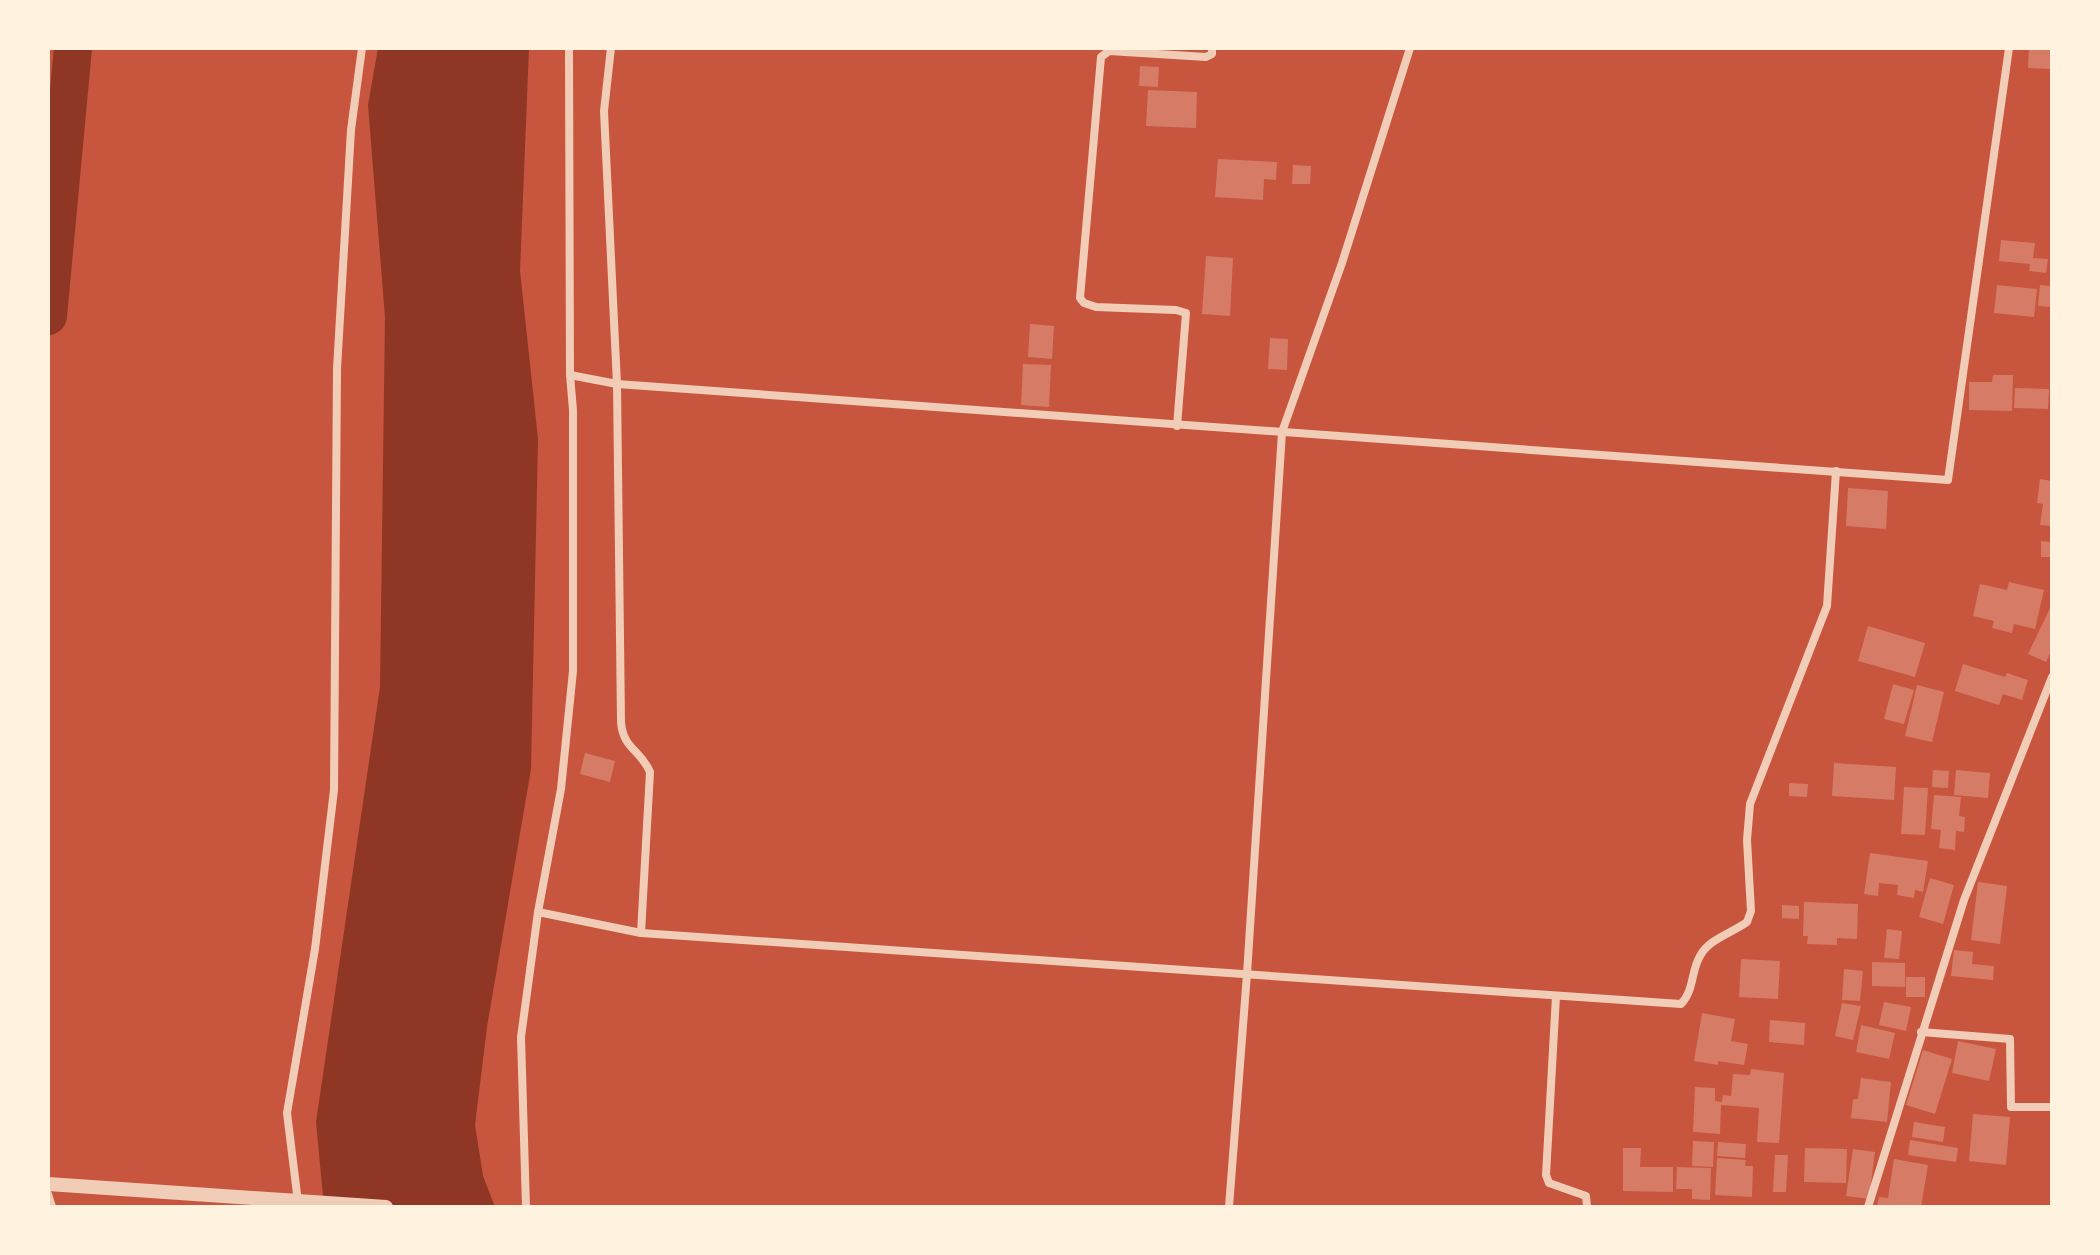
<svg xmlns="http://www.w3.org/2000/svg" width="2100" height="1255" viewBox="0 0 2100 1255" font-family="Overpass,sans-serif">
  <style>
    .water { fill: #8f3625 }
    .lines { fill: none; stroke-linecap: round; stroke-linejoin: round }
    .river { stroke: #8f3625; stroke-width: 38 }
    .building { fill: #d67c66 }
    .minor { stroke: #f1ccb7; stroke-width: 8 }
    .tertiary { stroke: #f1ccb7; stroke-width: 14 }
  </style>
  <rect width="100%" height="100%" fill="#c8553d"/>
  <path class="water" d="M378,48H529L520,271L538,439L531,769L487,1027L475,1125L483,1176L495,1207H324L316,1122L380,687L385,317L368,105Z"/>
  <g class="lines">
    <path class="river" d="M48,316L73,48"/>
  </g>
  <g class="building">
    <path d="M2029,48H2052V69L2028,68Z"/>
    <path d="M1140,66L1159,67L1158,87L1139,86Z"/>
    <path d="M1148,90L1197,92L1196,128L1146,126Z"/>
    <path d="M1218,159L1277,162L1276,180L1264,179L1263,200L1215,197Z"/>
    <path d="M1293,165L1311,166L1310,184H1292Z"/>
    <path d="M2001,240L2035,243L2033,258L2048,259L2046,273L2029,271L2030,264L1999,261Z"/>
    <path d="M1206,256L1233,258L1230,316L1202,314Z"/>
    <path d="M1997,285L2037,289L2034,317L1994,313Z"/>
    <path d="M2040,285L2052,286V307L2038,306Z"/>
    <path d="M1030,324L1054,326L1052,359L1028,357Z"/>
    <path d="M1270,338L1288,339L1287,370L1268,369Z"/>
    <path d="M1023,364L1051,365L1049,407L1021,405Z"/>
    <path d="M1993,375H2013L2012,411L1969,410V382H1992Z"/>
    <path d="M2015,388L2049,389L2048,409L2014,408Z"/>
    <path d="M2040,479L2052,481V526L2040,525L2043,504L2037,503Z"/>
    <path d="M1848,488L1888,491L1886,529L1846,526Z"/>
    <path d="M2041,541L2052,542V557H2041Z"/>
    <path d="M2009,582L2044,590L2035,629L2014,624L2012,633L1992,628L1994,621L1973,616L1980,584L2007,590Z"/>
    <path d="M2052,604V649L2046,662L2028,654Z"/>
    <path d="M1868,626L1925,643L1915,677L1858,661Z"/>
    <path d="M1963,664L2005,677L2007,673L2028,680L2022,700L2003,694L1999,705L1955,691Z"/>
    <path d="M1893,684L1914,690L1904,724L1884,719Z"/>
    <path d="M1917,685L1944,692L1932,742L1905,736Z"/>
    <path d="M585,753L615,761L610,782L580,774Z"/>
    <path d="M1834,763L1896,767L1894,800L1832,796Z"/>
    <path d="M1933,770L1949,771L1948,788L1932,787Z"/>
    <path d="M1956,770L1990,773L1988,798L1954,795Z"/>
    <path d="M1789,783L1808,784L1807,797L1789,796Z"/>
    <path d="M1904,787L1928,788L1925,835L1901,834Z"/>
    <path d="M1934,795L1961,797L1959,816L1965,817L1964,832L1956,831L1955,850L1939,848L1941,830L1931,829Z"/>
    <path d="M1870,853L1928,861L1923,892L1915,890L1914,898L1897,895L1898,885L1879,883L1878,896L1864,894Z"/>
    <path d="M1930,878L1954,885L1943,924L1919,917Z"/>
    <path d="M1978,882L2007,886L2000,944L1971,940Z"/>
    <path d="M1804,902L1858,904L1857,939L1837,938V945L1807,944L1808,936H1803Z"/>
    <path d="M1782,905L1799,906V919L1782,918Z"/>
    <path d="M1887,929L1902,931L1899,959L1884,958Z"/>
    <path d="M1954,950L1973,952L1972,964L1994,966L1993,980L1951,976Z"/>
    <path d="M1741,959L1780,961L1778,999L1739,997Z"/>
    <path d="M1872,962L1905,963V987L1872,986Z"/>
    <path d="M1844,969L1863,971L1860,1001L1842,1000Z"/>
    <rect x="1906" y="977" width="19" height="20"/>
    <path d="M1884,1002L1911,1007L1906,1031L1879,1025Z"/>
    <path d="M1842,1003L1861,1006L1853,1040L1835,1036Z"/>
    <path d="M1702,1013L1735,1019L1731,1041L1748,1044L1744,1065L1718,1061V1065L1694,1061Z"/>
    <path d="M1770,1020L1805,1023L1804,1045L1769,1042Z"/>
    <path d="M1861,1025L1895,1033L1889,1059L1856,1052Z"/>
    <path d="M1958,1041L1996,1049L1989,1081L1952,1073Z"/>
    <path d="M1923,1050L1952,1059L1935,1114L1906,1105Z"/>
    <path d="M1751,1069L1784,1073L1779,1143L1757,1142L1759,1108L1721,1105L1720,1134L1693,1132L1695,1087L1715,1088V1101L1722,1102L1723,1095L1731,1096L1733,1074L1750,1075Z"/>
    <path d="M1861,1078L1891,1082L1887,1122L1851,1118L1853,1099H1858Z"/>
    <path d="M1973,1114L2010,1117L2006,1165L1969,1161Z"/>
    <path d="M1914,1122L1945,1127L1943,1142L1912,1137Z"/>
    <path d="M1910,1140L1958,1148L1956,1162L1908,1155Z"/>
    <path d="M1693,1141L1714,1142L1713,1167L1692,1166Z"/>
    <path d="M1718,1142L1746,1144L1745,1158L1717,1156Z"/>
    <path d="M1623,1148H1641L1640,1167H1673V1192L1623,1191Z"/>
    <path d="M1805,1148L1847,1149L1846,1183L1804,1182Z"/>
    <path d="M1853,1149L1875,1152L1869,1199L1846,1196Z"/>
    <path d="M1775,1155H1788L1786,1192H1773Z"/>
    <path d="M1717,1158L1746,1160L1745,1166H1753L1752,1197L1715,1195Z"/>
    <path d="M1894,1159L1928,1165L1921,1207H1877L1879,1197L1888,1198Z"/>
    <path d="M1677,1167L1711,1168L1710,1200L1692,1199V1189H1676Z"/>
  </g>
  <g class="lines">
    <g class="minor">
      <path d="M611,48L604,111L617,384L621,722C623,749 641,750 650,772L641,933"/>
      <path d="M570,375L617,384L1948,480L2009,48"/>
      <path d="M1177,426L1186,313L1176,310L1096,307L1084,303L1080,298L1101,57L1109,51L1206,57L1212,54V48"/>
      <path d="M538,912L641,933L1681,1004C1694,991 1691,971 1700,956C1709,939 1732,933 1747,922L1751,911L1747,840L1750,804L1827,606L1836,471"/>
      <path d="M1556,996L1546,1175L1549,1183L1586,1196L1587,1207"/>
      <path d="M1921,1032L2010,1039L2011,1107H2052"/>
      <path d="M48,1194L52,1207"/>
      <path d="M298,1202L287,1113L315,949L334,790L337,369L351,130L362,48"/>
      <path d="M526,1207L521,1037L538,912L561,789L573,671V410L570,375L569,48"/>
      <path d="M1229,1207L1247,974L1282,432L1342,263L1410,48"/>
      <path d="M1868,1207L1964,900L2052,677"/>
    </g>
    <path class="tertiary" d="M48,1184L386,1207"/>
  </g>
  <rect width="2100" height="1255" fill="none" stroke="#fff3e0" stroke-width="100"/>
</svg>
